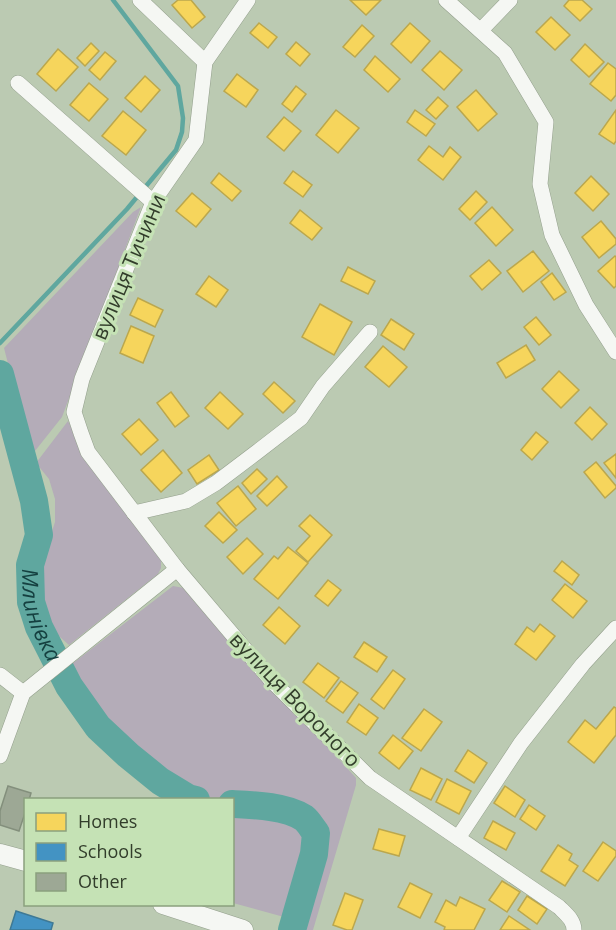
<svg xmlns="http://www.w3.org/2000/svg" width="616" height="930" viewBox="0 0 616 930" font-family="'Open Sans',sans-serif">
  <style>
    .green { fill: #b4acb8 }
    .homes { fill: #f6d55c; stroke: #bba74d; stroke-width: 1.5 }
    .schools { fill: #4393c3; stroke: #3e7995; stroke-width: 1.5 }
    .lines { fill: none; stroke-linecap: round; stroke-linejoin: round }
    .stream { stroke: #5fa79f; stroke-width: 4.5 }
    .river { stroke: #5fa79f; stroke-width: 28 }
    .building { fill: #9da895; stroke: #838f7c; stroke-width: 1.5 }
    .minor-casing { stroke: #939f8c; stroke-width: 16 }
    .major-casing { stroke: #939f8c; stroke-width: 21 }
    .minor { stroke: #f5f7f3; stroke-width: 15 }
    .major { stroke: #f5f7f3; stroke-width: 20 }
    .labels { text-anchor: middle; stroke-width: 6; stroke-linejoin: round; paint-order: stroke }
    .street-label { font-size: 21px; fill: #323d2b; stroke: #c5e2b5 }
    .water-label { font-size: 22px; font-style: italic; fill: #154040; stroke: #c5e2b5 }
  </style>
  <rect width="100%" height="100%" fill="#bbcab2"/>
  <g class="green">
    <path d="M141,207L62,417L31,456L19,407L13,403L11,391L14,387L4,348L133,212Z"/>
    <path d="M68,421L86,459L161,558V568L158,574L69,645L51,629L39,608L40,583L44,556L55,522V499L49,479L36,463Z"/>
    <path d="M173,586L184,588L356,778V785L313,930H304L297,928L320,839L317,825L305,812L286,806L236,798L222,800L204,798L167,779L136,755L114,734L88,701L68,667Z"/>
    <path d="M233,808L262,810L281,815L303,822L311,833L310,852L295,907L284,917L233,903Z"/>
  </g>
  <g class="homes">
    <path d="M178,0H191L205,17L192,28L172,5Z"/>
    <path d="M350,0H381L366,15Z"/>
    <path d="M569,0H582L592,9L580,21L564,6Z"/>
    <path d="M551,17L570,35L555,50L536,32Z"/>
    <path d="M259,23L277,37L268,48L250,33Z"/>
    <path d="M410,23L430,41L411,63L391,44Z"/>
    <path d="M362,25L374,36L355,57L343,47Z"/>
    <path d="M296,42L310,54L300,66L286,54Z"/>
    <path d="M91,43L99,51L85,66L77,58Z"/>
    <path d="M585,44L604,62L589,77L571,60Z"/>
    <path d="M58,49L78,67L56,91L37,74Z"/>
    <path d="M440,51L462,70L444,90L422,70Z"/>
    <path d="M105,52L116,61L100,80L89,70Z"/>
    <path d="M375,56L400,79L388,92L364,70Z"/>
    <path d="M608,63L616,69V95L611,101L590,84Z"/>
    <path d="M237,74L258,90L246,107L224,91Z"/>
    <path d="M145,76L160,90L141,112L125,98Z"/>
    <path d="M89,83L108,99L89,121L70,105Z"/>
    <path d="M296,86L306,94L292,112L282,104Z"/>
    <path d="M476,90L497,114L478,131L457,107Z"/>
    <path d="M438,97L448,106L436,119L426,110Z"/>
    <path d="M336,110L359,128L338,153L316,135Z"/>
    <path d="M415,110L435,124L426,136L407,122Z"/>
    <path d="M616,110V141L614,144L599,134Z"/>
    <path d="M123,111L146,130L126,155L102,136Z"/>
    <path d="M284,117L301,131L284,151L267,137Z"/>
    <path d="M429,146L443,157L450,147L461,157L443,180L418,160Z"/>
    <path d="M293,171L312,185L303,197L284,183Z"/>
    <path d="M219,173L241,191L232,201L211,183Z"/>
    <path d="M591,176L609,194L593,211L575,193Z"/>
    <path d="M476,191L487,202L470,220L459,209Z"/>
    <path d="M192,193L211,209L196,227L176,211Z"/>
    <path d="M492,207L513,230L496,246L475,223Z"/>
    <path d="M300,210L322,228L312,240L290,223Z"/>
    <path d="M601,221L616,239V244L599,258L582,237Z"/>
    <path d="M533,251L549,271L523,292L507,271Z"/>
    <path d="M615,256L616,257V286L614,288L598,271Z"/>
    <path d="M489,260L501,273L482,290L470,276Z"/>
    <path d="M348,267L375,281L368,294L341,281Z"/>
    <path d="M552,273L566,292L554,300L541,282Z"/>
    <path d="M209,276L228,290L216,307L196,294Z"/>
    <path d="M138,298L163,310L155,327L130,315Z"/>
    <path d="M320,304L352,322L334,355L302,337Z"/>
    <path d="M536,317L551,335L539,345L524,327Z"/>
    <path d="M391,319L414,334L404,350L381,335Z"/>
    <path d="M131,326L154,336L143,363L120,353Z"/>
    <path d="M526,345L535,360L506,378L497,363Z"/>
    <path d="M383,346L407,367L389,387L365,367Z"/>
    <path d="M559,371L579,390L561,408L542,389Z"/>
    <path d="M274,382L295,401L283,413L263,394Z"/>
    <path d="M171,392L189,416L175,427L157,403Z"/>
    <path d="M220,392L243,414L228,429L205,408Z"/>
    <path d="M590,407L607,424L592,440L575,423Z"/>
    <path d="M139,419L158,440L141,455L122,434Z"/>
    <path d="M536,432L548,442L532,460L521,450Z"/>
    <path d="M163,450L182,473L161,492L141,470Z"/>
    <path d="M616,454V478L604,463Z"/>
    <path d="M209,455L219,470L197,484L188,470Z"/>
    <path d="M596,462L616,486V488L605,498L584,472Z"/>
    <path d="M257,469L267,479L251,494L242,483Z"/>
    <path d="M277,476L287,487L267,506L257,496Z"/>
    <path d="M238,486L256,509L236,526L217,503Z"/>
    <path d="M219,512L237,530L223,543L205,526Z"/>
    <path d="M310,515L332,535L308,562L296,551L310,536L299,526Z"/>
    <path d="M247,538L263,554L243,574L227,557Z"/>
    <path d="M288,547L308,563L278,599L254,579L274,556L278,559Z"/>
    <path d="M562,561L579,575L572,585L554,571Z"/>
    <path d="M328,580L341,590L328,606L315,596Z"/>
    <path d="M565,584L587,601L573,618L552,600Z"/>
    <path d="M279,607L300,626L285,644L263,625Z"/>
    <path d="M540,624L555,636L536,660L515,644L527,627L534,632Z"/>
    <path d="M364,642L387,657L377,672L354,657Z"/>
    <path d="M318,663L339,678L324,698L303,682Z"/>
    <path d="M393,670L405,679L384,709L371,699Z"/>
    <path d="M341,681L358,693L343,713L326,701Z"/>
    <path d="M359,704L378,718L366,735L347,722Z"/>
    <path d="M614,707L616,708V735L594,763L568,742L585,720L596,729Z"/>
    <path d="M424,709L442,722L421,751L402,738Z"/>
    <path d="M393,735L413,751L399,769L379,753Z"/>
    <path d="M468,750L487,763L474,783L455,771Z"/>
    <path d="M421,768L442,779L431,800L410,790Z"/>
    <path d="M447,779L471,791L459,814L436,802Z"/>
    <path d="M505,786L525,800L515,817L494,803Z"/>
    <path d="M529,805L545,816L536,830L520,819Z"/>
    <path d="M493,821L515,833L506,850L484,838Z"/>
    <path d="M379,829L405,836L399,856L373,849Z"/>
    <path d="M603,842L616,851V856L598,881L583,871Z"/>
    <path d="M558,845L572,854L569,860L578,866L565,886L541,871Z"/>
    <path d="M502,881L520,892L507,912L489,900Z"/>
    <path d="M410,883L432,894L420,918L398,907Z"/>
    <path d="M345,893L363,900L352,930H347L333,925Z"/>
    <path d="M527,896L547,909L537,924L518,910Z"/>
    <path d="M460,897L485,909L474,930H444L445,927L435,922L446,900L456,906Z"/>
    <path d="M509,916L530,930H500Z"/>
  </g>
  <path class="schools" d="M16,911L53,923L51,930H10Z"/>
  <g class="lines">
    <path class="stream" d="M0,343L127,209L176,150L182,132L183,118L178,86L113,0"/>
    <g class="river">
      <path id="s1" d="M0,374L34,501L39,535L30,565L31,602L39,627L69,686L98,727L128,755L160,781L188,798L196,800"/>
      <path d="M232,804C253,805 286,806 304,818C308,821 312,828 316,833L314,854L292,930"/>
    </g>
  </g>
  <path class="building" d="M8,786L31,793L29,800H26V810L19,831L0,825V811Z"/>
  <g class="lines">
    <defs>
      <g id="minor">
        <path d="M140,0L205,62"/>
        <path d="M248,0L205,62L196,140L153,202L82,379L74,412L81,433L88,452L177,569L271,680L370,778L559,907C566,914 574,920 574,930"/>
        <path d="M446,0L505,53L546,122L540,184L552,235L586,305L616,352"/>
        <path d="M481,30L510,0"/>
        <path d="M18,83L153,202"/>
        <path d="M134,513L186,501L216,483L257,452L301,418L323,386L370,332"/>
        <path d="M0,675L23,693"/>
        <path d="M0,756L23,693L177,569"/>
        <path d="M458,838L521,743L583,664L616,628"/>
      </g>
      <g id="major">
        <path d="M0,854L26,861"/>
        <path d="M163,904L243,930"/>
      </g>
    </defs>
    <use href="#minor" class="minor-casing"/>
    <use href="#major" class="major-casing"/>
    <use href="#minor" class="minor"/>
    <use href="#major" class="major"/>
  </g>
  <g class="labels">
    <g class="street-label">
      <text transform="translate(129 267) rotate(-67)" y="7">вулиця Тичини</text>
      <text transform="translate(295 700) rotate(46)" y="7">вулиця Вороного</text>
    </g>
    <g class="water-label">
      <text dy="8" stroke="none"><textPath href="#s1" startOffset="249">Млинівка</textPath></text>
    </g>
  </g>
  <rect x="24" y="798" width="210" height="108" fill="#c5e2b5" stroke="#8aa07e" stroke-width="1.5"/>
  <rect x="36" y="813" width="30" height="18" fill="#f6d55c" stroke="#8aa07e" stroke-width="1.5"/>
  <text x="78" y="828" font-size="18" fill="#323d2b">Homes</text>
  <rect x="36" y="843" width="30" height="18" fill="#4393c3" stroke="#8aa07e" stroke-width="1.5"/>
  <text x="78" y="858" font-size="18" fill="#323d2b">Schools</text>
  <rect x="36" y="873" width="30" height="18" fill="#9da895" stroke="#8aa07e" stroke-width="1.5"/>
  <text x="78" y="888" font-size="18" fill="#323d2b">Other</text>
</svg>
